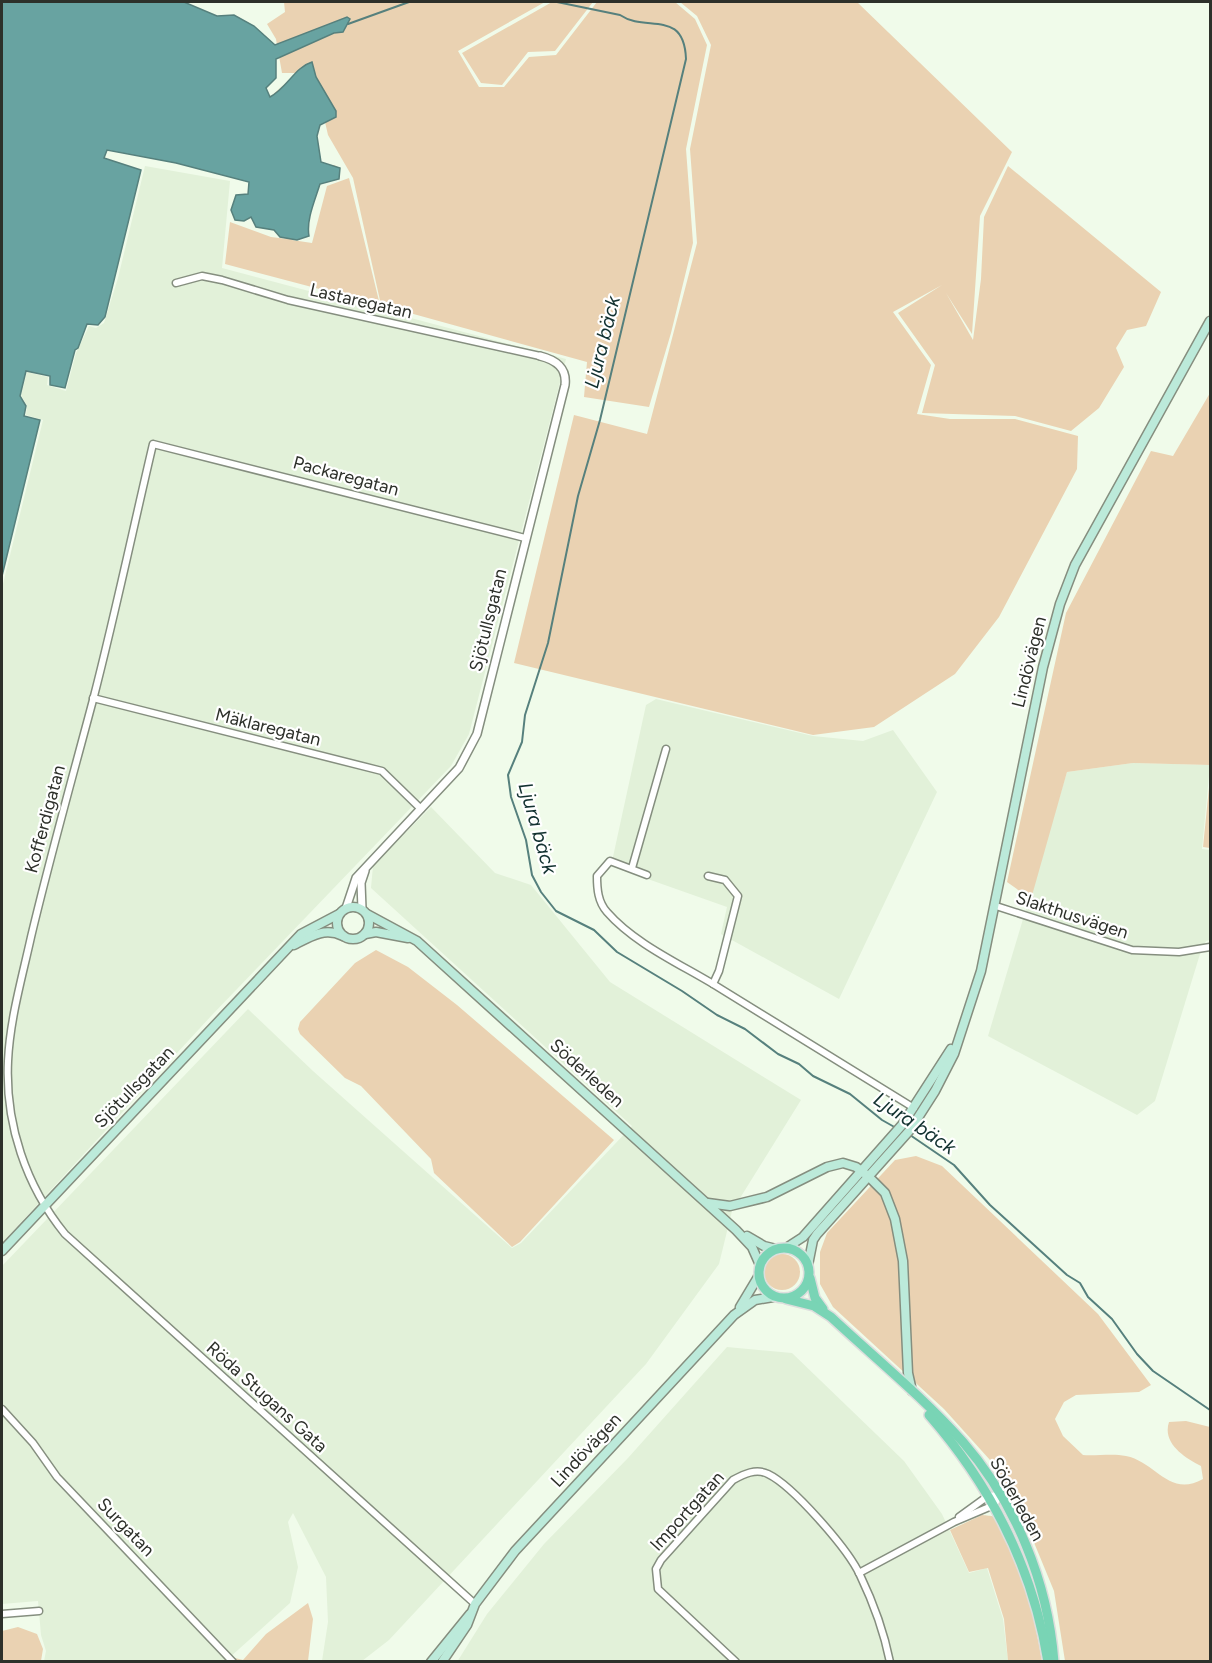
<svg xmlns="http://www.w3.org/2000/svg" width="1212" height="1663" viewBox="0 0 1212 1663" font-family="Figtree,sans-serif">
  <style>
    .built { fill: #e2f1d9 }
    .green { fill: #ead2b2 }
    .water { fill: #68a3a1; stroke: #56807d; stroke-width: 1.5 }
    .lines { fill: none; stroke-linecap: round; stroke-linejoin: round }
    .stream { stroke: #56807d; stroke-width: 2 }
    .minor-casing { stroke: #858e7f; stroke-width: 9 }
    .tertiary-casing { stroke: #858e7f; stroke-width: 10 }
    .secondary-casing { stroke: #858e7f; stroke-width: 11 }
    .primary-casing { stroke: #dddedd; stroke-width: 12 }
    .minor { stroke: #fff; stroke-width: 6 }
    .tertiary { stroke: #fff; stroke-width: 7 }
    .secondary { stroke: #bceada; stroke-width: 8 }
    .primary { stroke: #79d4b5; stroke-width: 9 }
    .labels { text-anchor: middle; stroke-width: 4.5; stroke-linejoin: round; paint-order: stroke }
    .street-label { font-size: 18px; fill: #2d302a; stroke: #fff }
    .water-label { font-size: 20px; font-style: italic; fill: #123130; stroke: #fff }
  </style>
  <rect width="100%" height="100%" fill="#f0fbea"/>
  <g class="built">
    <path d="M145,166L230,181L222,268L566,359L469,734L451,766L212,1015L2,1243V588L43,420L26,415L27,406L21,395L27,372L48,377L47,385L66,391L76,353L89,326L96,328L104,323L118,278Z"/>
    <path d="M656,699L813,736L863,741L893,730L937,792L839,999L721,934L727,907L611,866L646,705Z"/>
    <path d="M1133,763L1210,765L1202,849L1210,850V940L1206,941L1200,954L1155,1101L1137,1115L988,1036L1067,772Z"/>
    <path d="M431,807L495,873L531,885L610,982L801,1100L732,1211L719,1264L646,1364L389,1640L362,1661H322L328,1622L326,1577L293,1513L288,1522L298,1567L290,1603L229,1658L228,1661H44L46,1651L41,1635L38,1601L2,1604V1266L248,1009L313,1071L512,1248L521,1243L632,1126L371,888L373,866Z"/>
    <path d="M727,1347L792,1353L904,1461L942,1514L969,1573L987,1568L1003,1619L1008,1661L457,1662L487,1614L544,1544L628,1458Z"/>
  </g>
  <g class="green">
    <path d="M284,2H545L458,51L479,87H504L529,57L556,55L597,2H675L695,19L707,45L686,149L693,243L671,333L649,407L584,397L587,362L381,305L353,178L328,135L325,122L320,125L317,136L321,162L327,166L334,165L340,168L339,179L320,184C315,200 306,220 309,236L292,240L312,243L327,186L349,178L380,305L225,264L230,222L271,237L287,239L280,237L274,230L256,227L251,217L244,221L235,220L231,210L236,195H248L270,97L297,73H282L276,39L267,24L285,12Z"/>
    <path d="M552,2H593L555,51L528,52L502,85L481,83L462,53Z"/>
    <path d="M680,2H857L1012,152L980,216L972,334L946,293L973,340L981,279L984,217L1008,166L1161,292L1146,326L1127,330L1116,348L1124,367L1099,408L1071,431L1015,416L922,413L935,365L898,313L942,285L893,312L931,365L917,414L950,419H1015L1078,436L1077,469L999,617L955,674L874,727L813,735L514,663L574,415L647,434L697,243L690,149L711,45L697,16Z"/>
    <path d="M1210,393V765L1133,763L1067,772L1031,899L1007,882L1066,613L1151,451L1173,456Z"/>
    <path d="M1210,778V848L1203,847Z"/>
    <path d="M376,950L408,967L457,1005L614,1140L520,1242L512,1247L434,1173L431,1159L361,1086L345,1078L300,1034L298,1029L300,1022L355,963Z"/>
    <path d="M916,1156L942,1166L1098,1314L1151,1385L1139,1392L1076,1395L1064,1402L1055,1419L1063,1436L1083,1455C1097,1456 1113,1453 1126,1456C1156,1462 1169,1498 1203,1479L1201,1466C1184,1457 1162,1443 1169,1422L1186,1421L1210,1427V1661H1065L1054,1591L1021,1511L990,1460L944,1409L833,1307L820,1284V1252L827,1233L895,1160Z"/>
    <circle cx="782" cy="1272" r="18"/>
    <path d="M982,1515C983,1515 991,1516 992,1516C1016,1529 1038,1635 1042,1661H1008L1004,1619L988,1568L969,1572L950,1530Z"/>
    <path d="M308,1603L313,1619L308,1661L235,1662V1658L243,1660L266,1634Z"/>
    <path d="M18,1627L37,1634L43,1649L41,1661H44H2V1631Z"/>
  </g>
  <path class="water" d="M2,2H184L217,16L234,15L254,26L275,45L347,17L350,19L343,32L334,33L276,59V78L266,88L270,97C287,88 295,67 312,62L316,77L336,111V117L320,125L317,136L321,162L340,168L339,179L320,184C315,200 306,220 309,236L297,240L280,237L274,230L256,227L251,217L244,221L235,220L231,210L236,195L248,194L249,182L176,163L107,150L104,158L141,170L105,317L98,325L87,324L78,348L75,350L65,388L50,385V376L26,371L20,396L26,406L24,416L40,420L2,576Z"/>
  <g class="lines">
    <g class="stream">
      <path d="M557,2L620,15C646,33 684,8 686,59L600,420L578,496L548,643L525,715L522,742L508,775L511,797L526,840L532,875L541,892L556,911L594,930L617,952L682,991L717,1015L745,1029L778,1054L799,1064L813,1076L850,1094L882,1120L905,1133"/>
      <path d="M348,24L409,2"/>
      <path d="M910,1135L954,1165L990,1205L1067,1275L1080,1283L1088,1297L1112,1319L1137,1354L1153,1371L1210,1410"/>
    </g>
    <defs>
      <g id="minor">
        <path d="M176,283L202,276L222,280L288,300L540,356"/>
        <path d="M93,698L382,771L421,809"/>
        <path d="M632,868L666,749"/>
        <path d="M647,875L610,861L597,876C597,889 598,902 607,912C634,943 678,963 713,984"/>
        <path d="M708,876L725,880L738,896L719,971L713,984L914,1108"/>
        <path d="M996,906L1132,950L1179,952L1210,947"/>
        <path d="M2,1409L33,1443L57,1477L233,1662"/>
        <path d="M959,1517L988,1496L1000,1495"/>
        <path d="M859,1573L954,1522L994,1505L1000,1495"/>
        <path d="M475,1604L65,1234C26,1186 5,1124 8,1061C10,1019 22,978 31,937C50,857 72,779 93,700C115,615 133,529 153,444L525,538"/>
        <path d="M2,1614L39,1611"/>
        <path d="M736,1662L658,1589L656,1569L661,1560L733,1480C744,1474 756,1468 768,1474C793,1486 848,1549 860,1575C873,1602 884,1632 890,1662"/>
      </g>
      <g id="tertiary">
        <path d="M346,908L356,878L459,768L477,734L565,385C567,368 556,360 540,356"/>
        <path d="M362,909L361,883L365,871"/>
      </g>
      <g id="secondary">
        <circle cx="353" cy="923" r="16"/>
        <path d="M367,914L417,941L736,1230L752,1247L760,1265"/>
        <path d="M365,934L376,932L408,938"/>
        <path d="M294,945C311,936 325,927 343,936"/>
        <path d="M708,1203L730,1206L767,1197L827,1167L843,1163L856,1167L868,1176L885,1193L895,1219L903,1261L908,1373L912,1391"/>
        <path d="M747,1236L764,1246L776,1249"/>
        <path d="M786,1248L803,1237L902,1125L951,1049"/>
        <path d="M2,1251L301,934L339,914"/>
        <path d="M808,1265L813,1240L817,1234L910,1130L935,1091L954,1054L981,971L1043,667L1060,604L1075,565L1210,321"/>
        <path d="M740,1307L758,1277"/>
        <path d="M431,1662L470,1614"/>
        <path d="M442,1662L467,1625L475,1604L515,1551L734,1315L755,1300L773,1297"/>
      </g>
      <g id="primary">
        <circle cx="784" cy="1273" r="25"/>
        <path d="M810,1278L815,1298L823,1309"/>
        <path d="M786,1299L814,1306L831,1317C875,1358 923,1397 963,1442C1015,1502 1048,1582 1054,1662"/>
        <path d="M929,1415C991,1486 1033,1568 1048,1662"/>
      </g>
    </defs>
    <use href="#minor" class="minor-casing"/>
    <use href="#tertiary" class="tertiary-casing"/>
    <use href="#secondary" class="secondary-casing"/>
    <use href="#primary" class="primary-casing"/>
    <use href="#minor" class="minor"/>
    <use href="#tertiary" class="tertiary"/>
    <use href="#secondary" class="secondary"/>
    <use href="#primary" class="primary"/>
  </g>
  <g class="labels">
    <g class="street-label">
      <text transform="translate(361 301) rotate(13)" y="6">Lastaregatan</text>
      <text transform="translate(346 476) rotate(15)" y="6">Packaregatan</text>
      <text transform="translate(488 620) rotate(-76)" y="6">Sjötullsgatan</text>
      <text transform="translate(1029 662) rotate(-76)" y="6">Lindövägen</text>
      <text transform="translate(268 727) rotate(14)" y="6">Mäklaregatan</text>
      <text transform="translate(45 819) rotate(-75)" y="6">Kofferdigatan</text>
      <text transform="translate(1072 915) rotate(18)" y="6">Slakthusvägen</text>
      <text transform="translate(587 1073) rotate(42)" y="6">Söderleden</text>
      <text transform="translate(134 1087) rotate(-46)" y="6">Sjötullsgatan</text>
      <text transform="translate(267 1397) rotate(42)" y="6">Röda Stugans Gata</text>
      <text transform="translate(586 1450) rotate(-47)" y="6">Lindövägen</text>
      <text transform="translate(1017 1499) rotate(61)" y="6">Söderleden</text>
      <text transform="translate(687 1511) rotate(-48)" y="6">Importgatan</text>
      <text transform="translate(126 1527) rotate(46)" y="6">Surgatan</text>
    </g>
    <g class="water-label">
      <text transform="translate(602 342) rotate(-76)" y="7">Ljura bäck</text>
      <text transform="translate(538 828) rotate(74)" y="7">Ljura bäck</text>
      <text transform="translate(915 1123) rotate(34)" y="7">Ljura bäck</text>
    </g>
  </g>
  <rect width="1212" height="1663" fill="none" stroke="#2d302a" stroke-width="6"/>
</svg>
